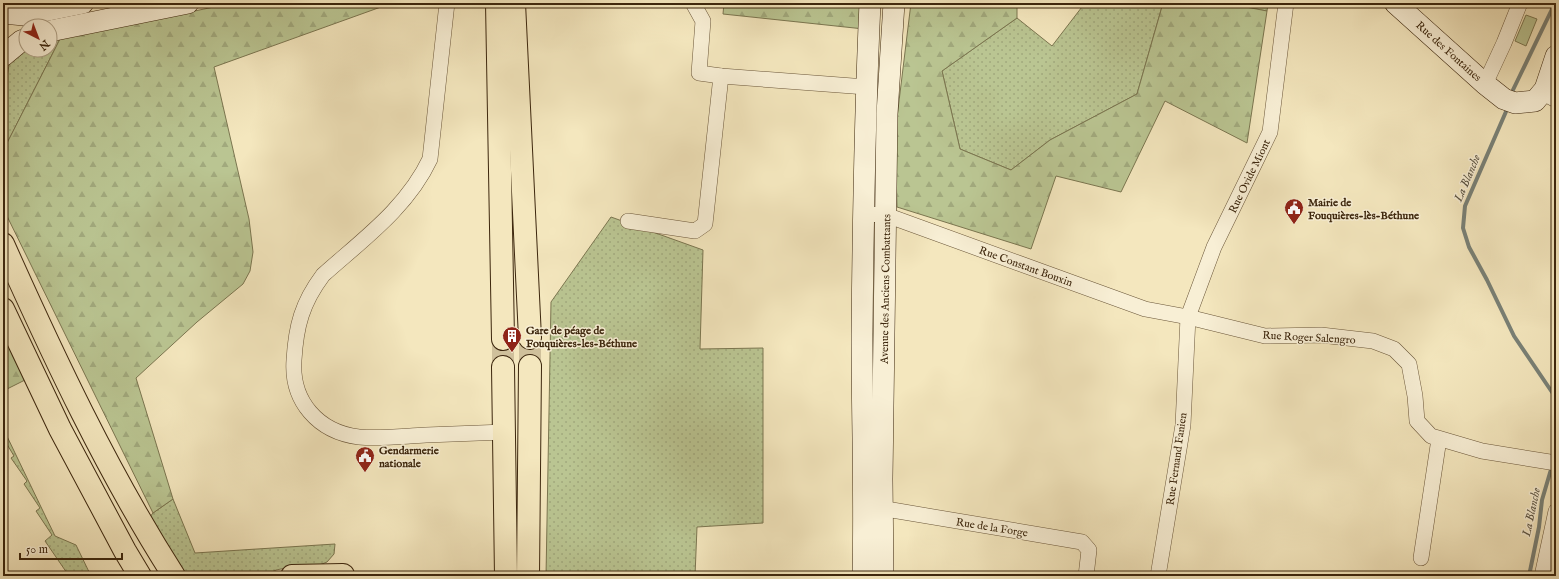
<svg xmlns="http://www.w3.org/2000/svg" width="1559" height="579" viewBox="0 0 1559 579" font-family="'IM FELL English',serif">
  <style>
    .grass { fill: url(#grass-dots); stroke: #7b7650 }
    .forest { fill: url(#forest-firs); stroke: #7b7650 }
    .garden { fill: #bac592; stroke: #7b7650 }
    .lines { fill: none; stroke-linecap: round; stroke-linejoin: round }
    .stream { stroke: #798177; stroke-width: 4 }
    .highway-tunnel { stroke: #cfc09b; stroke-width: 22; stroke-dasharray: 22 11; stroke-linecap: butt }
    .street-casing { stroke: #6a5639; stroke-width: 16 }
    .secondary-casing { stroke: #3c260d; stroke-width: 22 }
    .highway-casing { stroke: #3c260d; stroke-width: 24 }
    .street { stroke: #f8efd5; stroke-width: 15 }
    .secondary { stroke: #f8efd5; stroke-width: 21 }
    .highway { stroke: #f4e7be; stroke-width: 22 }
    .labels { text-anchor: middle; stroke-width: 3; stroke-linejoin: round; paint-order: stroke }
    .street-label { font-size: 11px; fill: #3c260d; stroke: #f8efd5 }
    .poi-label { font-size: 11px; font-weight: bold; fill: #3c260d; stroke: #f8efd5; text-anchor: start }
    .water-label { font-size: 12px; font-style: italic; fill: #5a5342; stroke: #f8efd5 }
  </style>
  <defs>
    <pattern id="grass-dots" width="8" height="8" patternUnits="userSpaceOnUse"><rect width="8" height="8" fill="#bac592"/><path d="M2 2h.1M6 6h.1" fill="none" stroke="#a1a97d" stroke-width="1.8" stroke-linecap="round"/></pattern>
    <pattern id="forest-firs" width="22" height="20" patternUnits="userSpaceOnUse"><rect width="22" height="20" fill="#bac592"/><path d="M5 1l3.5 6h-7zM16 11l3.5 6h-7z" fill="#a1a97d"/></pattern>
  </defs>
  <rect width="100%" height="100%" fill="#f4e7be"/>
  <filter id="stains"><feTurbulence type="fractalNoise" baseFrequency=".005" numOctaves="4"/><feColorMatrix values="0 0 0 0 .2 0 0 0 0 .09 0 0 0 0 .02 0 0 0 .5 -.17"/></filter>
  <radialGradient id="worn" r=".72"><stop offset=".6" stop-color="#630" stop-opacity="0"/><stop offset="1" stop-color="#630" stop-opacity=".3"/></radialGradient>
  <g class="grass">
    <path d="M1085,3H1163L1137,94L1050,140L1011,170L960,149L942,71L1017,18L1052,46Z"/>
    <path d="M1225,3H1268L1267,11Z"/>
    <path d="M60,39L3,151V100L9,65L21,52L26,50H50V40Z"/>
    <path d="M611,217L703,250L700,349L763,348V523L697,527L695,576H546L551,302Z"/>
    <path d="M3,428L55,536L76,545L91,576H69L45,541L52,535L36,511L40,508L24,484L27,481L11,458L14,456L5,441L3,442Z"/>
    <path d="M173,499L195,553L335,544L334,554L327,562L317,566H296L276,570L264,576H186L149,518L153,513Z"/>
  </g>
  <g class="forest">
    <path d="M233,3H392L214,67L249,219L253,252L250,271L243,284L197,322L136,378L173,499L153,513L3,208V151L60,39Z"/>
    <path d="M724,3H868L864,29L723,14Z"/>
    <path d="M911,3H1017V18L942,71L960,149L1011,170L1050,140L1137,94L1163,3H1225L1267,11L1247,143L1165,101L1121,192L1056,176L1031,249L897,207L895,134Z"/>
    <path d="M3,326L27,379L3,391Z"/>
  </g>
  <path class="garden" d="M1526,15L1537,19L1526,46L1515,41Z"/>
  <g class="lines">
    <g class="stream">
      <path d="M1511,94L1555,3"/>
      <path d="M1508,107L1465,206L1463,228L1469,247L1487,280L1514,336L1556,398"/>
      <path d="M1529,576L1539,527L1542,500L1552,466"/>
    </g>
    <g class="highway-tunnel">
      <path d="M530,338V366"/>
      <path d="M503,339V367"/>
    </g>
    <defs>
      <g id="street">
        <path d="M447,3L430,159C407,208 362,240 323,275C302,303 296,326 294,360C291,401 318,432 359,437C381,439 404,436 426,435C452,434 478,433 505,432"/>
        <path d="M693,3L703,21L699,73L721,76L866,87"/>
        <path d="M1485,84L1504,43L1520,3"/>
        <path d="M1543,93L1556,100"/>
        <path d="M864,214L886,215L1145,309L1188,317L1265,336L1321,335L1373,341L1394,349L1409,364L1415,396L1417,421L1431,436L1482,451L1556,463"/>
        <path d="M628,221L695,231L705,224L721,76"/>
        <path d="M873,509L892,510L1082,542L1089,550L1086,576"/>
        <path d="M1421,558L1439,439"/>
        <path d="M1158,576L1183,425L1188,317L1214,247L1270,132L1286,3"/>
        <path d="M1542,576L1556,511"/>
      </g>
      <g id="secondary">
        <path d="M1395,3L1485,84L1504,99L1515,103L1535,101L1545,89L1556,56"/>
        <path d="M3,13L24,15L83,3"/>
        <path d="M50,31L188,3"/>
        <path d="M3,56L21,41L26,39"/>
        <path d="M863,576C865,496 862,415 862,335C863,224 865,113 870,3"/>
        <path d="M883,576L882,479L887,114L894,3"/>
      </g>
      <g id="highway">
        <path d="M497,3L503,339"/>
        <path d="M514,3L530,338"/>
        <path d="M3,244C54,358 107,471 174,576"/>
        <path d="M3,309L60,429L125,551L140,576"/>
        <path d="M503,367L506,576"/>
        <path d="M292,576L343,575"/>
        <path d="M528,576L530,366"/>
      </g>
    </defs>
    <use href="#street" class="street-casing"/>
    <use href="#secondary" class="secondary-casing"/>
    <use href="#highway" class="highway-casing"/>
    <use href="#street" class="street"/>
    <use href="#secondary" class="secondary"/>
    <use href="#highway" class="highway"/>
  </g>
  <defs>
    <symbol id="civic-pin" viewBox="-11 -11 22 30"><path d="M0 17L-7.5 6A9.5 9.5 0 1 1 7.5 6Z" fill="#8f2418" stroke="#f8efd5"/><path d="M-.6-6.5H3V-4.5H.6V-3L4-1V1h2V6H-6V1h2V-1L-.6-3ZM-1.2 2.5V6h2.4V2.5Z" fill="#fff"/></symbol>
    <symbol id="building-pin" viewBox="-11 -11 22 30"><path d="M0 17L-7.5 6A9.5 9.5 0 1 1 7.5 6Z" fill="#8f2418" stroke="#f8efd5"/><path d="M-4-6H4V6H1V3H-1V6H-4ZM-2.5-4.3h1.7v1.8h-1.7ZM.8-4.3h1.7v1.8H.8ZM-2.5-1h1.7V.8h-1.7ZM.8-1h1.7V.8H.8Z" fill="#fff"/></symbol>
  </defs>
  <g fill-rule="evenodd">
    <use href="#civic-pin" x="1283" y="197" width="22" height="30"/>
    <use href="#building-pin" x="501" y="325" width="22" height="30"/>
    <use href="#civic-pin" x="354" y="445" width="22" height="30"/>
  </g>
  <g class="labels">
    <g class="street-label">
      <text transform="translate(1449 51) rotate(42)" y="4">Rue des Fontaines</text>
      <text transform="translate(1249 176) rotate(-64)" y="4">Rue Ovide Miont</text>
      <text transform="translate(1026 266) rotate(20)" y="4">Rue Constant Bouxin</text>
      <text transform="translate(885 289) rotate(-89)" y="4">Avenue des Anciens Combattants</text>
      <text transform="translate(1309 337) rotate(3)" y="4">Rue Roger Salengro</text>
      <text transform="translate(1176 459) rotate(-82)" y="4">Rue Fernand Fanien</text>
      <text transform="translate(992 527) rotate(9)" y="4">Rue de la Forge</text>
    </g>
    <g class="poi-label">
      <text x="1308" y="206">Mairie de<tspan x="1308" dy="13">Fouquières-lès-Béthune</tspan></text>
      <text x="526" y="334">Gare de péage de<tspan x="526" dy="13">Fouquières-les-Béthune</tspan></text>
      <text x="379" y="454">Gendarmerie<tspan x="379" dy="13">nationale</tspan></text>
    </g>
    <g class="water-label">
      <text transform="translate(1467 178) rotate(-67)" y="4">La Blanche</text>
      <text transform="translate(1531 512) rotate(-78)" y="4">La Blanche</text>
    </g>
  </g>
  <rect width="1559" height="579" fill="none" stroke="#f4e7be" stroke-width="16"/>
  <rect x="4" y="4" width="1551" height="571" fill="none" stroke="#3c260d" stroke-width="2"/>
  <rect x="8" y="8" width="1543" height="563" fill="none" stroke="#3c260d"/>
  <g transform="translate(38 38) rotate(138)"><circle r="19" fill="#f8efd5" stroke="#ad9f85"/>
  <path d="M0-3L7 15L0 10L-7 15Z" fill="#8f2418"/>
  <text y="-6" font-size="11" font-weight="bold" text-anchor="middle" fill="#3c260d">N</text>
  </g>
  <path d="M20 553v6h102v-6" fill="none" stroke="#3c260d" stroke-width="2"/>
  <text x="26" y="553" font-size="12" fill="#3c260d" stroke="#f8efd5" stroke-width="3" paint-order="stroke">50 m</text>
  <rect width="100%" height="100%" filter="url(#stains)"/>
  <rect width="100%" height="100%" fill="url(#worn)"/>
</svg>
